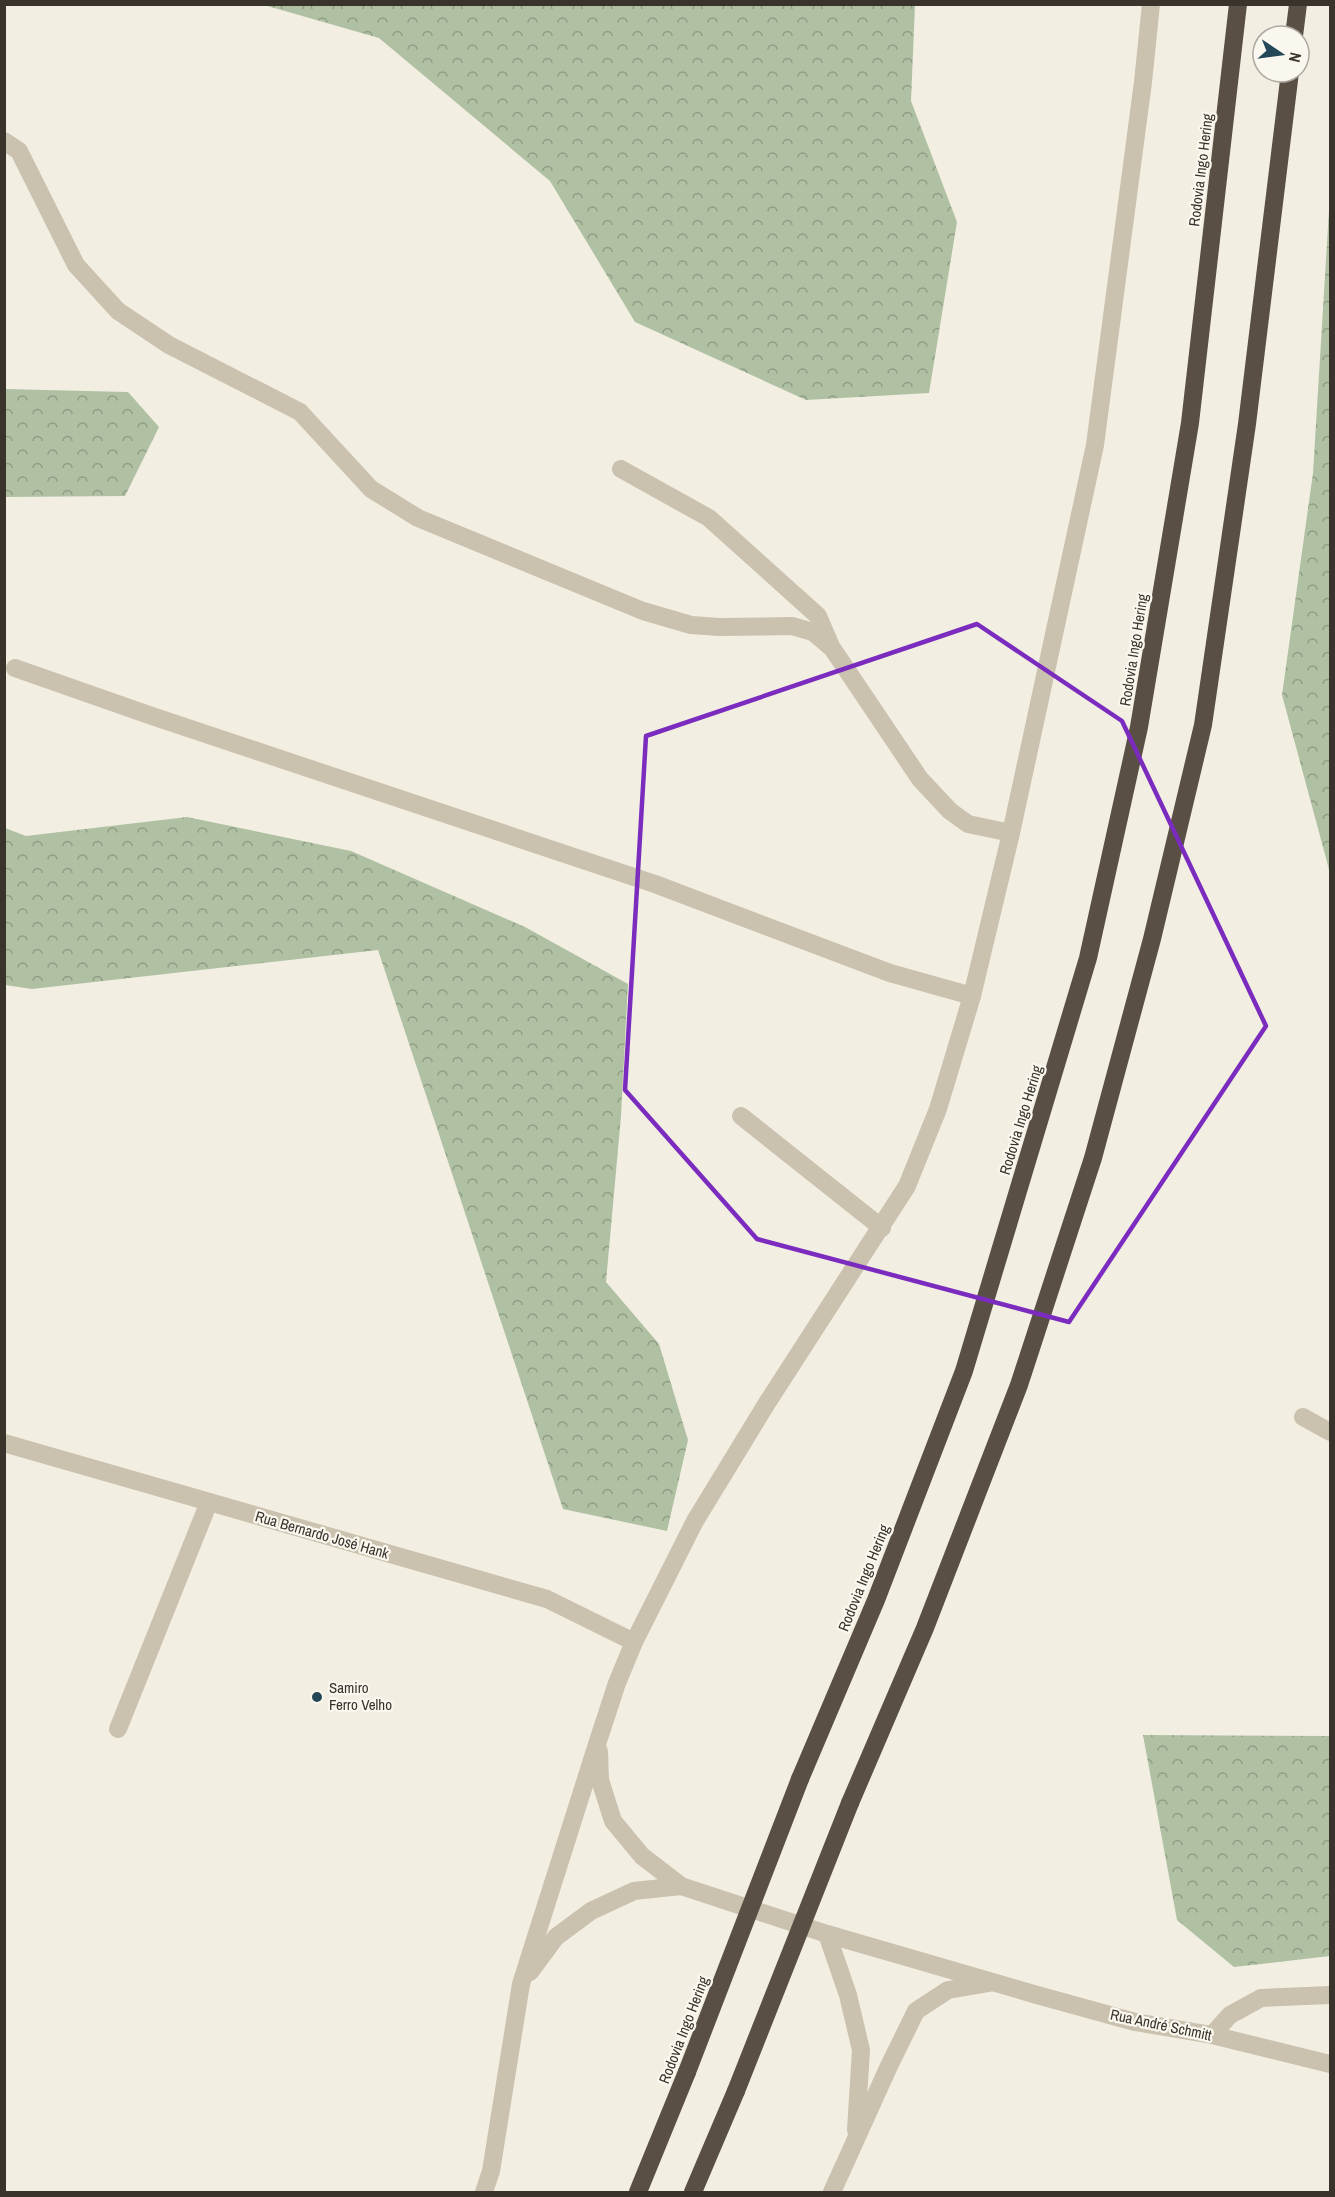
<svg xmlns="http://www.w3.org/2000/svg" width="1335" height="2197" viewBox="0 0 1335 2197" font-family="'Archivo Narrow',sans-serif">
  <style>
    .forest { fill: url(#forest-crowns) }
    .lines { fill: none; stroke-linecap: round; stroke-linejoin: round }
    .minor { stroke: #cac1ae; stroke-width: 18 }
    .highway { stroke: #594f44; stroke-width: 18 }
    .highway-bridge { stroke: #594f44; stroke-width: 18 }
    .marked { fill: none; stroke: #7b2cbf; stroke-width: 4.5; stroke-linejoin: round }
    .poi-dot { fill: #244858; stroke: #faf7ee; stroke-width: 2 }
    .labels { text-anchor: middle; stroke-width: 4.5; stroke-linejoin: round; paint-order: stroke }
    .street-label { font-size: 15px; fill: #39332c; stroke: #faf7ee }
    .poi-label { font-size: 15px; fill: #39332c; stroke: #faf7ee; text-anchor: start }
  </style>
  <defs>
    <pattern id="forest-crowns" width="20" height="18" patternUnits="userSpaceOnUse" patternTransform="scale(1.5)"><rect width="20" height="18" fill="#afc1a2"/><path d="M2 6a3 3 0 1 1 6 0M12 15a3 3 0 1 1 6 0" fill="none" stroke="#8f9d84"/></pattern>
  </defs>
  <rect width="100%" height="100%" fill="#f2eee2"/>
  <g class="forest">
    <path d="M264,5H915L911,101L957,222L929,393L806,400L635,322L550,181L379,38Z"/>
    <path d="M1330,194V873L1282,695L1313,473Z"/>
    <path d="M5,389L128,392L159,427L125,496L5,497Z"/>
    <path d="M187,817L351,851L525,927L628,984L621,1116L606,1282L659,1344L688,1440L667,1531L563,1509L378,950L32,989L5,985V828L26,836Z"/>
    <path d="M1143,1735L1330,1736V1956L1234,1967L1177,1920Z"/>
  </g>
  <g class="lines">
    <g class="minor">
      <path d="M4,141L19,151L76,265L118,311L169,345L300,412L371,489L418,518L643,611L691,625L719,627L792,626L813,632L832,648L920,779L950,811L968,824L1011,833"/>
      <path d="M621,469L709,518L818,616L830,644"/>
      <path d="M15,668L149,715L655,884L890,973L972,996"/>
      <path d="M741,1116L882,1228"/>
      <path d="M1303,1417L1330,1432"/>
      <path d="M4,1443L547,1599L634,1642"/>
      <path d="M118,1729L209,1502"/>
      <path d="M599,1751L600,1780L613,1821L642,1856L681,1886L827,1934L1037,1995L1135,2022L1212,2035L1330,2064"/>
      <path d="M827,1934L848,1995L861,2050L856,2130"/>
      <path d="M530,1972L556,1937L591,1911L634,1891L681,1886"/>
      <path d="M1212,2035L1230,2015L1261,1998L1330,1995"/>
      <path d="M484,2192L491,2171L521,1984L599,1738L617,1683L634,1642L695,1521L767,1403L907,1186L938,1109L972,996L1011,833L1095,445L1143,82L1151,4"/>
      <path d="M832,2192L889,2066L916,2011L948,1990L989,1983"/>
    </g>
    <g class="highway">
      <path d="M1294,36L1298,4"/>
      <path d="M800,1779L876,1600L964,1371L1088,958L1139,727L1190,423L1238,4"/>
      <path d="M850,1803L925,1628L1019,1385L1093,1158L1152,939L1203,725L1247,424L1290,72"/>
      <path d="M638,2192L687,2072"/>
      <path d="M693,2192L736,2091"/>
    </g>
    <g class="highway-bridge">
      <path d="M687,2072L800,1779"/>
      <path d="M736,2091L850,1803"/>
    </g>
  </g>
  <path class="marked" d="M977,624L1122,721L1266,1026L1069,1322L757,1239L625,1090L646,736Z"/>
  <circle class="poi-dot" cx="317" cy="1697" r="6"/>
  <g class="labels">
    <g class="street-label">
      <text transform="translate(1201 170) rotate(-83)" y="5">Rodovia Ingo Hering</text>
      <text transform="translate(1134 650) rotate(-81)" y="5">Rodovia Ingo Hering</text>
      <text transform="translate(1021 1120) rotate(-73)" y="5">Rodovia Ingo Hering</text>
      <text transform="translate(322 1535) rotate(16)" y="5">Rua Bernardo José Hank</text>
      <text transform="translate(864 1578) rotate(-68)" y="5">Rodovia Ingo Hering</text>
      <text transform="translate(1161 2025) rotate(12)" y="5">Rua André Schmitt</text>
      <text transform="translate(684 2030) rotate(-69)" y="5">Rodovia Ingo Hering</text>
    </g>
    <g class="poi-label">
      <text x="329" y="1693">Samiro<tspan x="329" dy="17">Ferro Velho</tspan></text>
    </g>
  </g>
  <rect width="1335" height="2197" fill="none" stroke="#39332c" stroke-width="12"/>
  <g transform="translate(1281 54) rotate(103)"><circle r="28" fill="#faf7ee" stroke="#ada9a0" stroke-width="1.5"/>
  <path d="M0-4.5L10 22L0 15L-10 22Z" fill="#244858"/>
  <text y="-9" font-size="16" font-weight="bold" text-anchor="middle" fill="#39332c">N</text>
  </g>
</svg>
